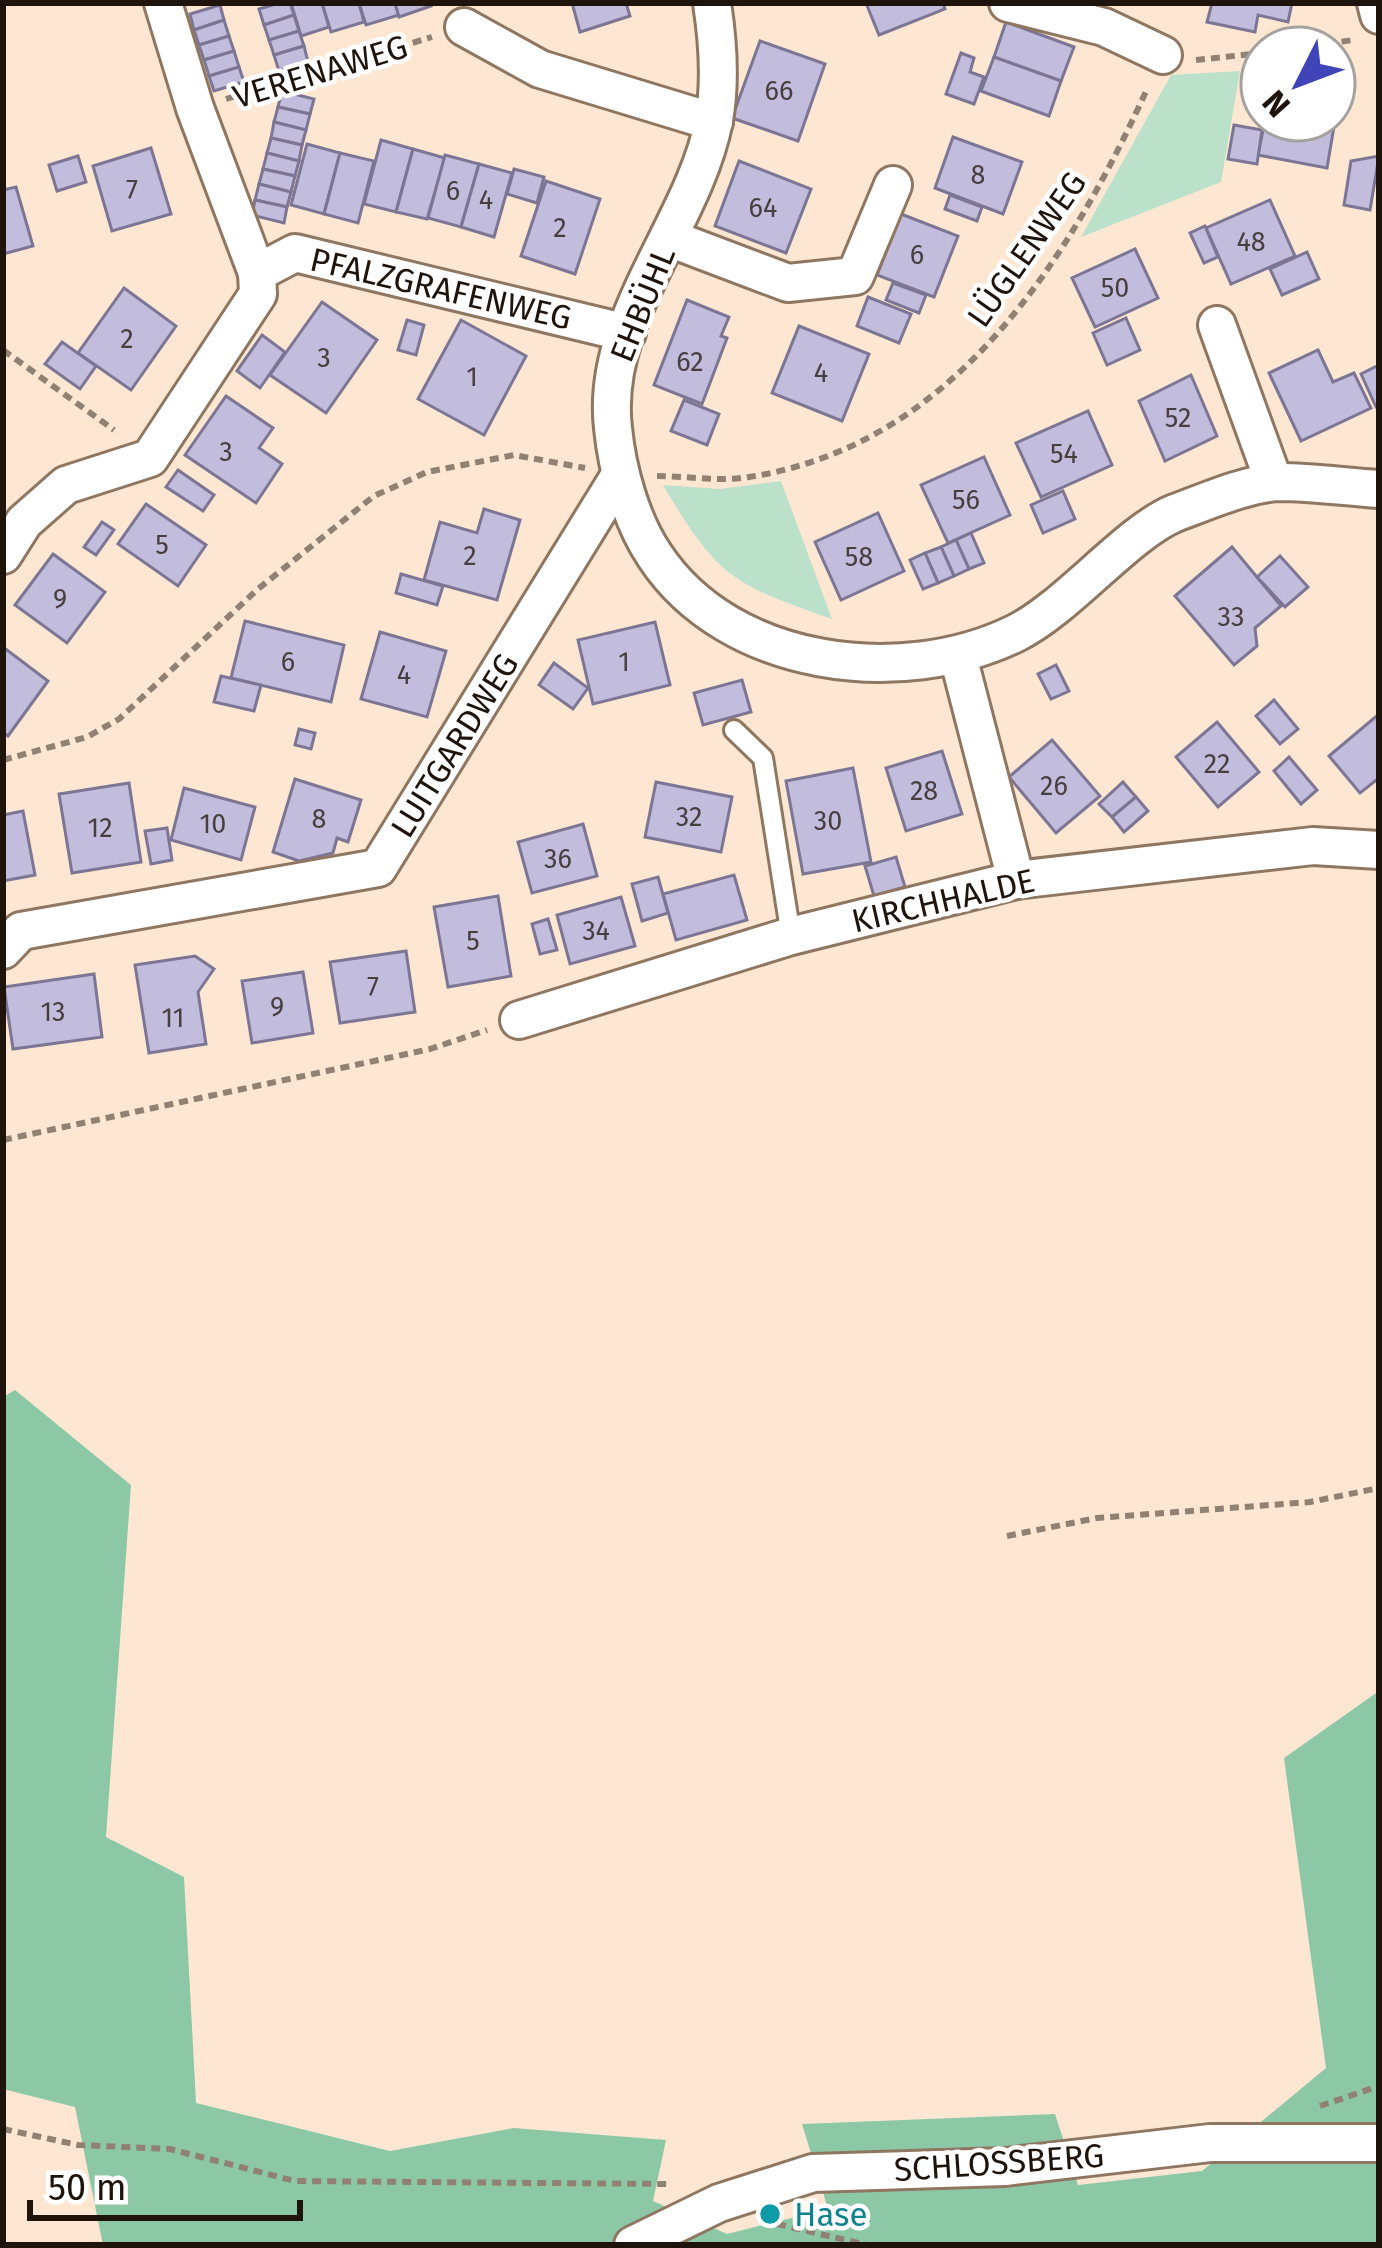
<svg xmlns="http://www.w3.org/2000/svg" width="1382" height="2248" viewBox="0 0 1382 2248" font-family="'Fira Sans',sans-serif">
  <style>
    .green { fill: #bbe1ca }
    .forest { fill: #8cc8a6 }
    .building { fill: #c3bddd; stroke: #7c7694; stroke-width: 3 }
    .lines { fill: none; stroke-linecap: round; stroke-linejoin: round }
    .lane-casing { stroke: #8f7660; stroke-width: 24 }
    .street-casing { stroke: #8f7660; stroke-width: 42 }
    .path { stroke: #918173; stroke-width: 6; stroke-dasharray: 9 6; stroke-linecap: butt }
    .lane { stroke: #fff; stroke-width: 18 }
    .street { stroke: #fff; stroke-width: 36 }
    .culture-dot { fill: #0f9aa8; stroke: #fff; stroke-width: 4.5 }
    .labels { text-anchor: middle; stroke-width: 9; stroke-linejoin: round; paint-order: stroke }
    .number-label { font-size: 27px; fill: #473e40 }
    .street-label { font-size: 33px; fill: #1e140c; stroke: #fff }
    .culture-label { font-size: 33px; fill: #0d838f; stroke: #fff; text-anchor: start }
  </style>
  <rect width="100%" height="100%" fill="#fde7d3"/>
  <g class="green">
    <path d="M1240,71L1221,182L1081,237L1171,75Z"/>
    <path d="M781,481L832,619C732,584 718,578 663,485L720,489Z"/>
  </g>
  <path class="forest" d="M15,1390L131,1485L106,1837L184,1877L196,2103L390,2151L514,2128L666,2140L653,2201L727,2234L828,2209L802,2124L1055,2114L1078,2185L1202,2171L1326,2068L1284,1758L1379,1691V2245H103L75,2107L3,2089V1397Z"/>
  <g class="building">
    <path d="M279,3H290L294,15L264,25L259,9Z"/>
    <path d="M291,3H322L329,27L301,36Z"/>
    <path d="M322,3H359L364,22L331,32Z"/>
    <path d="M359,3H395L399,15L366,25Z"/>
    <path d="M395,3H430L431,6L399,17Z"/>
    <path d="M572,3H626L630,16L580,32Z"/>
    <path d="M866,3H943L945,9L879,35Z"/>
    <path d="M1212,3H1292L1288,22L1258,15L1255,32L1207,22Z"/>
    <path d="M220,5L224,20L194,30L190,14Z"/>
    <path d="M294,15L299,31L269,40L264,25Z"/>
    <path d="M224,20L229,36L199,45L194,30Z"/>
    <path d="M1006,22L1074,47L1061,81L994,57Z"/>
    <path d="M299,31L304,46L274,55L269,40Z"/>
    <path d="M229,36L234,51L204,60L199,45Z"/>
    <path d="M760,41L825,64L798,141L732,118Z"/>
    <path d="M304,46L308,62L279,71L274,55Z"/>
    <path d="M234,51L239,67L209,76L204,60Z"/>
    <path d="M961,53L974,58L970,72L984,77L974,104L946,94Z"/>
    <path d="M994,57L1061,81L1049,116L981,91Z"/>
    <path d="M239,67L244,82L214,91L209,76Z"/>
    <path d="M1334,78L1342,79L1327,168L1258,155L1265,120H1334Z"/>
    <path d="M282,91L314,99L310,114L278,107Z"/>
    <path d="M278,107L310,114L306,130L274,122Z"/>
    <path d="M274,122L306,130L302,145L271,138Z"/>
    <path d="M1234,125L1262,130L1257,164L1228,159Z"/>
    <path d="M953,137L1022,162L1003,214L935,188Z"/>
    <path d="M271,138L302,145L299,161L267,153Z"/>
    <path d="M381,140L413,149L396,212L364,204Z"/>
    <path d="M307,144L340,153L324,214L291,205Z"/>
    <path d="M151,148L171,214L112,231L93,166Z"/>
    <path d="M413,149L445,158L427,219L396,212Z"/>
    <path d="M267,153L299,161L295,176L263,169Z"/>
    <path d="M340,153L374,161L358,223L324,214Z"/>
    <path d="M445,155L479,164L461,227L428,218Z"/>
    <path d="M78,156L86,182L57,191L49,165Z"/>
    <path d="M1379,156L1370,210L1344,205L1351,161Z"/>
    <path d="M739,161L811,189L786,253L715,226Z"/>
    <path d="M479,164L512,173L494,237L461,227Z"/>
    <path d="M263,169L295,176L291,192L259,184Z"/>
    <path d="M514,169L544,177L537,203L507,194Z"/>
    <path d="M546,181L600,199L575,274L521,256Z"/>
    <path d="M259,184L291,192L287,207L255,200Z"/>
    <path d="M16,187L33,246L3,254V190Z"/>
    <path d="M950,195L982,207L977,221L945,209Z"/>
    <path d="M255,200L287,207L284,223L252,215Z"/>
    <path d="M1270,200L1295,256L1231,284L1206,228Z"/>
    <path d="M901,214L958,236L934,297L877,275Z"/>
    <path d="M1205,226L1218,257L1204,263L1190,233Z"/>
    <path d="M1135,249L1158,298L1095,327L1072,278Z"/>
    <path d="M1307,252L1319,279L1282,295L1270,269Z"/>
    <path d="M893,283L926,295L919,313L886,300Z"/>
    <path d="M124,288L176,326L131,390L78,353Z"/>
    <path d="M868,297L911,314L899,343L857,326Z"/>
    <path d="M687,300L729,317L721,336L727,338L702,404L654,385Z"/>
    <path d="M322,302L377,340L326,413L270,375Z"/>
    <path d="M1126,318L1140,350L1107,365L1093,333Z"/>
    <path d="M407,320L424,325L416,355L398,350Z"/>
    <path d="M461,320L526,356L484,435L418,399Z"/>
    <path d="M799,326L869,354L842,421L772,393Z"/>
    <path d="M262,335L285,352L260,388L237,371Z"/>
    <path d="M62,342L96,366L80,389L45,364Z"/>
    <path d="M1318,350L1333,382L1354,373L1371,408L1301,441L1269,373Z"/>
    <path d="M1379,365V406L1376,407L1361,374Z"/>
    <path d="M1191,375L1217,436L1165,461L1139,401Z"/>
    <path d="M226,396L273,428L259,448L282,464L256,503L185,455Z"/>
    <path d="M684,400L719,414L707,445L671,431Z"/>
    <path d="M1088,411L1112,465L1041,497L1016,443Z"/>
    <path d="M984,457L1010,515L948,543L921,485Z"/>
    <path d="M178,470L214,495L203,511L166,487Z"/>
    <path d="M1063,491L1075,519L1043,533L1031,505Z"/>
    <path d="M146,504L206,545L178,586L118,544Z"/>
    <path d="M484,509L520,520L497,600L424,580L440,522L477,533Z"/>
    <path d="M878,513L904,571L841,600L815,542Z"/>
    <path d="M102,522L114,530L96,555L84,547Z"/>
    <path d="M971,533L984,563L969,569L956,540Z"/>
    <path d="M956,540L969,569L954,576L941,547Z"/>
    <path d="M941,547L954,576L938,583L925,553Z"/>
    <path d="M1232,547L1281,606L1255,628L1257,646L1234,665L1175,596Z"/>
    <path d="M925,553L938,583L923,589L910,560Z"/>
    <path d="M53,554L105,592L67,643L15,605Z"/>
    <path d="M1280,556L1308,587L1285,607L1257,577Z"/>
    <path d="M401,574L443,586L437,605L396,593Z"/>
    <path d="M245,621L344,645L331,702L231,678Z"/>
    <path d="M655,622L670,685L593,704L578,640Z"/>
    <path d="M380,632L446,651L427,717L361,699Z"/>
    <path d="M3,647L48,681L8,736L3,732Z"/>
    <path d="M554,663L588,688L573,709L539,685Z"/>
    <path d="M1056,665L1069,691L1051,699L1038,674Z"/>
    <path d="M221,676L261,685L254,711L214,702Z"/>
    <path d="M742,680L751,712L703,725L694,693Z"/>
    <path d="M1274,700L1298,729L1280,744L1256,716Z"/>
    <path d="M1379,714V778L1360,793L1329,756Z"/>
    <path d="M1217,722L1259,772L1218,807L1176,757Z"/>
    <path d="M299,729L315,733L311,749L295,745Z"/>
    <path d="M1052,740L1100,796L1056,833L1009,777Z"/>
    <path d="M942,751L962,814L906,831L886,768Z"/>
    <path d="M1289,757L1317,790L1301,804L1274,771Z"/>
    <path d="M853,768L871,862L803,874L786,781Z"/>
    <path d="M295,779L361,800L348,842L337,838L333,853L299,861L273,852Z"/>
    <path d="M656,782L732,797L721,852L645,837Z"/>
    <path d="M1123,782L1136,797L1112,817L1099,804Z"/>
    <path d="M129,783L141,862L72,873L59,794Z"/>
    <path d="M184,788L255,807L241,860L171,840Z"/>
    <path d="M1136,797L1148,811L1124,832L1112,817Z"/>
    <path d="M23,811L35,875L3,881V815Z"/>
    <path d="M583,824L597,876L532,893L518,842Z"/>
    <path d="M167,828L172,860L151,864L145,831Z"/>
    <path d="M896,857L905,887L874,896L865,866Z"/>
    <path d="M734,875L747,920L676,940L663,894Z"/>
    <path d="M658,877L668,913L642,921L632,884Z"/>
    <path d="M498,896L511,976L448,987L434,907Z"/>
    <path d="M621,897L635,946L570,964L557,915Z"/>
    <path d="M548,919L557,950L540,954L532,924Z"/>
    <path d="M406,951L415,1012L340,1023L330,962Z"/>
    <path d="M195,956L214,969L198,992L206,1044L149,1053L135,965Z"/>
    <path d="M303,972L313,1033L252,1043L242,981Z"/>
    <path d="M94,974L102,1037L13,1049L4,987Z"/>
  </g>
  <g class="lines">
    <defs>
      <path id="lane" d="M734,730L763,758L791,936"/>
      <g id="street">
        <path d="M163,3L195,108L257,273L295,253L627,333"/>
        <path d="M712,3C718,42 721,81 714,120C694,224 600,318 613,428C617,469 631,521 655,556C729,668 902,689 1016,633C1067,608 1128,532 1175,513C1205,502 1248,483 1279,482C1312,482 1346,487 1379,489"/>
        <path d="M1008,3L1104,27L1163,55"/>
        <path d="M1376,3L1379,15"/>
        <path d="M464,27L540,69L714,122"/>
        <path d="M669,238L788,283L855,276L893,185"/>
        <path d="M1217,325L1274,482"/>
        <path d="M3,555L24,522L66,485L150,458L258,294L257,273"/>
        <path d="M958,656L1016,880"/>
        <path d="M3,950L21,931L378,868L620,475"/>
        <path d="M519,1020L791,936L1016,880L1313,846L1379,850"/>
        <path d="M633,2245L719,2203L813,2173L1005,2167L1210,2143H1379"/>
      </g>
    </defs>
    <use href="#lane" class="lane-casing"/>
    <use href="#street" class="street-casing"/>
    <g class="path">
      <path d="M1297,48L1353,40"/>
      <path d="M1196,60L1262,53"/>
      <path d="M226,99L432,37"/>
      <path d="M3,350L114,430"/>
      <path d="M657,476C686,476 720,482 749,477C953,446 1069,261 1148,87"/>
      <path d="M3,760L87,737L119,719L258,589L374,496L427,472L514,455L585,468"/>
      <path d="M3,1140L430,1049L487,1030"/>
      <path d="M1007,1536L1097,1518L1310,1502L1379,1488"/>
      <path d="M1320,2106L1379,2086"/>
      <path d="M3,2129L78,2145L170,2149L295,2181L671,2184"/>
      <path d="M777,2224L867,2245"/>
    </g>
    <use href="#lane" class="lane"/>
    <use href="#street" class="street"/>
  </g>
  <circle class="culture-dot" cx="770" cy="2214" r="12"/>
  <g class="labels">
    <g class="number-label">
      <text x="779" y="100">66</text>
      <text x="978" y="184">8</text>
      <text x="132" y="199">7</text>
      <text x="453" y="200">6</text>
      <text x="486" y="209">4</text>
      <text x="763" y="217">64</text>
      <text x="560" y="237">2</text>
      <text x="1251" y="251">48</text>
      <text x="917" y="264">6</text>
      <text x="1115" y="297">50</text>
      <text x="127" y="348">2</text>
      <text x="324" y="367">3</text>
      <text x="690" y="371">62</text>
      <text x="821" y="382">4</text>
      <text x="472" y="386">1</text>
      <text x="1178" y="427">52</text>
      <text x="226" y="461">3</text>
      <text x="1064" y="463">54</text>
      <text x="966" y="509">56</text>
      <text x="162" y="554">5</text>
      <text x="470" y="565">2</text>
      <text x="859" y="566">58</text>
      <text x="60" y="608">9</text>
      <text x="1231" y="626">33</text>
      <text x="288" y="671">6</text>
      <text x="624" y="671">1</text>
      <text x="404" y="684">4</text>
      <text x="1217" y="773">22</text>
      <text x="1054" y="795">26</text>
      <text x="924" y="800">28</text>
      <text x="689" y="826">32</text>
      <text x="319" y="828">8</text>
      <text x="828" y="830">30</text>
      <text x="213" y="833">10</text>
      <text x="100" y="837">12</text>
      <text x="558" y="868">36</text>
      <text x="596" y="940">34</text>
      <text x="473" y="950">5</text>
      <text x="373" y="996">7</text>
      <text x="277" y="1016">9</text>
      <text x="53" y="1021">13</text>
      <text x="173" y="1027">11</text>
    </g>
    <g class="street-label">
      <text transform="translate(320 71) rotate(-17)" y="12">VERENAWEG</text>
      <text transform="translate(1026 249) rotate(-55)" y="12">LÜGLENWEG</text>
      <text transform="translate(441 288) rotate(13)" y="12">PFALZGRAFENWEG</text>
      <text transform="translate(642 304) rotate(-68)" y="12">EHBÜHL</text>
      <text transform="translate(454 745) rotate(-58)" y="12">LUITGARDWEG</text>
      <text transform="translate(943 900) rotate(-13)" y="12">KIRCHHALDE</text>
      <text transform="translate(999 2162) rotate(-4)" y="12">SCHLOSSBERG</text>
    </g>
    <g class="culture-label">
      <text x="794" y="2226">Hase</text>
    </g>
  </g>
  <rect width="1382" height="2248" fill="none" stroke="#1e140c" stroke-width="12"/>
  <g transform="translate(1298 84) rotate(228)"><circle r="57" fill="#ffffff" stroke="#a5a19e" stroke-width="3"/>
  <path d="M0-9L21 45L0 30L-21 45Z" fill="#4143b8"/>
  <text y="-18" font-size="33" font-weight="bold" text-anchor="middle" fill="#1e140c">N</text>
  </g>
  <path d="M30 2200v18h270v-18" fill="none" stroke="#1e140c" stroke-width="6"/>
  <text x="48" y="2200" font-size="36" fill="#1e140c" stroke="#ffffff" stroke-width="9" paint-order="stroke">50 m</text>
</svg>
